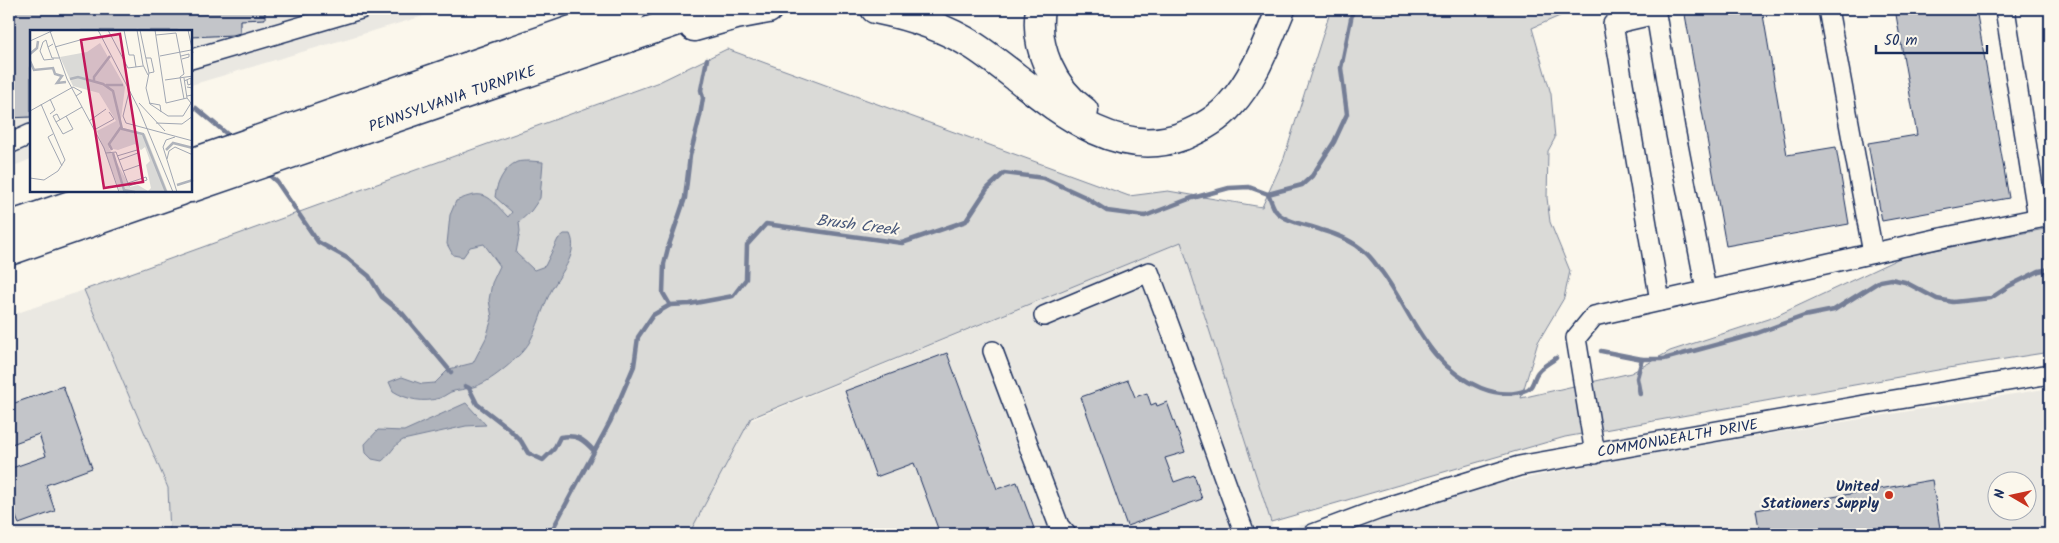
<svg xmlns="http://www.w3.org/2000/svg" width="2059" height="543" viewBox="0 0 2059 543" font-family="Kalam,sans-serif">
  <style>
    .built { fill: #eae8e2; fill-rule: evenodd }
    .green { fill: #dadad7; stroke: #7a849a }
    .water { fill: #afb3bb; stroke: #747e96 }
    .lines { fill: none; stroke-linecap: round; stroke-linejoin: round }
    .stream { stroke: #747e96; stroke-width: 4.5 }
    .building { fill: #c3c5c9; stroke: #1b2f5e }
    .minor-casing { stroke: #1b2f5e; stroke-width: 22 }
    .highway-casing { stroke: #1b2f5e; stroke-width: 31 }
    .minor { stroke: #fbf7ec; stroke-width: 19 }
    .highway { stroke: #fbf7ec; stroke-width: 28 }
    .poi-dot { fill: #c8321e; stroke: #fbf7ec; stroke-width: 2 }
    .labels { text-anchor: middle; stroke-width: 4.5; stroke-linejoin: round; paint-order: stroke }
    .street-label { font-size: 15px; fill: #1b2f5e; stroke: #fbf7ec }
    .poi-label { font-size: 15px; font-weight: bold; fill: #1b2f5e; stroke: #fbf7ec; text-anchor: end }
    .water-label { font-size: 16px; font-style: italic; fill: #47577a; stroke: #fbf7ec }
    .inset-river { fill: none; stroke: #afb3bb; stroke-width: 2.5 }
    .inset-road { fill: none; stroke: #a1a7b3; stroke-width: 1 }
    .view { fill: #c2185b; fill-opacity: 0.15; stroke: #c2185b; stroke-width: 2.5 }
    .inset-edge { fill: none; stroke: #1b2f5e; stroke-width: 2.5 }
  </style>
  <rect width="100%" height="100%" fill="#fbf7ec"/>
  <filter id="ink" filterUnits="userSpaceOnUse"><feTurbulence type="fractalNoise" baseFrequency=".02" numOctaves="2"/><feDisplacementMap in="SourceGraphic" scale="10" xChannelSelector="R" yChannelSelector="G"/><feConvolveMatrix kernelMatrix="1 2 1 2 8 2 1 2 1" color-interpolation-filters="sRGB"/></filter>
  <g filter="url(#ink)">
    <g class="built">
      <path d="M9,9H447L191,85V31H31V159L9,168Z"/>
      <path d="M1181,242L1274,531L1617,459L2050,388V534H689L749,421ZM1996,480H2026V510H1996Z"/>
      <path d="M84,290L168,488L170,534H9V316Z"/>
    </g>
    <path class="green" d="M1331,9H1576L1532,28L1551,94L1555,138L1548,151L1547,198L1550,222L1570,271L1564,298L1538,342L1521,398L1631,373L1670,351L1774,317L1904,256L2050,228V352L1960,366L1565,437L1271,522L1181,242L751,418L689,534H170L168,488L84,290L659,82L727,49L1129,196L1168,191L1262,207L1284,158Z"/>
    <g class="water">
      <path d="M530,161L543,162L540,198L531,211L519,222L520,231L516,253L534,270L545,266L558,239L564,234H570C580,254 558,276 550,293C542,309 538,327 529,343C522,355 496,377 483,383C474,388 464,389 454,391C449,392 445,396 440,398C424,403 407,400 393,391L389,382L402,377L422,384L435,383L449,369L473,363L486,338L492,318L489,300L492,283L500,266L484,244L470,247L463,257L453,255L447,244L450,215L456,201C485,188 488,196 508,217L512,212L495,197C496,185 504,167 517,162C520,161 526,161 530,161Z"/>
      <path d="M466,403L486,425L466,426L403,440C393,446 391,454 382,461L372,459L366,453L365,444L378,430L404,431Z"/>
    </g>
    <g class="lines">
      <g class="stream">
        <path d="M196,108L233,139"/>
        <path d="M267,173L277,182L318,242L347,258L369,276L382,297L402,313L451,372"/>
        <path d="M1268,194C1271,199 1272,206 1276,211C1284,222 1309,225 1321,230C1336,234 1353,241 1365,252C1371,257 1377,266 1382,272C1414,316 1427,366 1481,388C1496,394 1511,396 1526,390C1533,387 1533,381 1536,375C1539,368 1550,363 1556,358"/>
        <path d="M670,305L663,293L664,264L668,248L685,198L690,156L700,116L703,98L701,90L707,59"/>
        <path d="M1601,351L1642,359H1664L1752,335L1804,316L1834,310L1880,281L1891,279L1905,282L1937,299L1953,302L1991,298L2009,286L2039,271L2050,269"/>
        <path d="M465,386L469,388L477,404L508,428L521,441L528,453L543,460L554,449L560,437C577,434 583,439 594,451"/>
        <path d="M1640,394L1637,378L1642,359"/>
        <path d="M550,534L610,422L634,366L638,337L653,315L670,305L690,304L733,296L746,279L747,245L766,224L902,243L966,221L987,189L1004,173L1044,178L1083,196L1107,211L1145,216L1189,199L1229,188L1249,187L1268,194L1302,185L1312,176L1334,142L1347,114L1341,68L1353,9"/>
      </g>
    </g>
    <g class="building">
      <path d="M9,9H265V19L240,20V33L233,35L191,37V31H31V117L9,118Z"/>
      <path d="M1684,9H1762L1787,155L1836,147L1849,224L1726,246Z"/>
      <path d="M1895,9H1976L2009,198L1882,221L1868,143L1917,135Z"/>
      <path d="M947,353L997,489L1017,482L1035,531L1026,534H940L914,463L876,477L845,391Z"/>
      <path d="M1128,380L1135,397L1147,393L1151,405L1156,403L1157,406L1167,402L1185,452L1165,458L1174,482L1194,475L1202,499L1127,526L1081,397Z"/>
      <path d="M63,386L92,468L46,485L55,511L19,524L14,512L9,514V469L46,456L39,434L9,445V405Z"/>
      <path d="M1932,480L1941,534H1760L1756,510Z"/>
    </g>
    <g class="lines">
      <defs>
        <g id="minor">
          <path d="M1828,9L1873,253"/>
          <path d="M2005,9L2038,218"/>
          <path d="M191,59L361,9"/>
          <path d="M9,144L31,134"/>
          <path d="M1660,301L1613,24L1656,14L1675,129L1706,290"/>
          <path d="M1044,316L1149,272C1183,359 1212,447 1245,534"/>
          <path d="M993,351L1059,526L1066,534"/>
          <path d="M1595,454L1576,338L1594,316L1936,239L2050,216"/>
          <path id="s1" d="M1313,534L1377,510L1519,466L1870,404L2050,374"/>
        </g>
        <g id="highway">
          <path d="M875,9C910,16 944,27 974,46C1034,85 1103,166 1183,136C1200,129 1218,119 1230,105C1255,78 1267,42 1281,9"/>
          <path d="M1040,9C1034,47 1053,89 1084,111"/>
          <path d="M694,27L736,15L768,9"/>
          <path d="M191,163L632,9"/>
          <path id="s2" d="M191,188L713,9"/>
          <path d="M9,226L112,191"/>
          <path d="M9,251L181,191"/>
        </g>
      </defs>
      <use href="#minor" class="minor-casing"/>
      <use href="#highway" class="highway-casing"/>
      <use href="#minor" class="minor"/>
      <use href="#highway" class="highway"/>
    </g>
  </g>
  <circle class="poi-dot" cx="1889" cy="495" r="5"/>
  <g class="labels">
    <g class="street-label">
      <text dy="5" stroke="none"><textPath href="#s2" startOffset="276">PENNSYLVANIA TURNPIKE</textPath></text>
      <text dy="5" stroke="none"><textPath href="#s1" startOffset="378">COMMONWEALTH DRIVE</textPath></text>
    </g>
    <g class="poi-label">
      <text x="1879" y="491">United<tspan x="1879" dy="17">Stationers Supply</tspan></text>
    </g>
    <g class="water-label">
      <text transform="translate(857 224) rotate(7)" y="6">Brush Creek</text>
    </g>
  </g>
  <g transform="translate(30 30)">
    <rect width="162" height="162" fill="#fbf7ec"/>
    <path d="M70,13L95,57L90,97L115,104L138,162H90L67,101L86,91L69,63L43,56L30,27L57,22ZM105,114L111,120L115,117L120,131L116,135L121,158L118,161L108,155L100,157L79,118L88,120Z" fill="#dadad7" fill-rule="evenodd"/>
    <path class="inset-river" d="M0,24L7,18L8,11M0,31L4,40L23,38L25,44L32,46L27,53L36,52M40,49L48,47L73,54L83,61L92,99L113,104L136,162M64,52V47L80,26M76,55H93M82,120L79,114L91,97M136,120L143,113L163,118M83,123L94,160L105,162M147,155L163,150"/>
    <path class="inset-road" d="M68,0L109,79L143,162M78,0L98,38L113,36M94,0L99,25H104L106,37M107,0L113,35L118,45M110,0L119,43L116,58L120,74L138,86H153L161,73L157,68M125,0L136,73L157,68L154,48M158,0L163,23M20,1L37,49L74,118L89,162M126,5L146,3L154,44L150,47M0,11L24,0M23,14L18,17L22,28H29M18,17L16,10L13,12L10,21L14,30L24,29M25,17L50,10M130,26L161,20M151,26L159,24V27L152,29M116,28H121L124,42L119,43M150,47L154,69M135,50L163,46M154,51L161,48V54L158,55L157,50M99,62L93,86L96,93L163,111M157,66L162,65V58L157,57M109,73L135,101M119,73L130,75L131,82M0,81L43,57L52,62L46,66M20,84L25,80L20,69M36,86L43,99L33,104L26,92L52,77M59,91L76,79M26,92L23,86L27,84L30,90M126,93L152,94L163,86M64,100L84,89L79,82M23,104L18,107L32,136M145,107L136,110L133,117L147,162M76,123L86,122L99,156L117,150L116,147L98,153M87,126L107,120L108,123L89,130M137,129L139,121L145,117L163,125M93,141L110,135M0,148L14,150L28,141L35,130L11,74"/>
    <path class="view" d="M90,4L113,152L74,158L51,10Z"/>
    <rect width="162" height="162" class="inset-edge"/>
  </g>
  <rect width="2059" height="543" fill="none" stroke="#fbf7ec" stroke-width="30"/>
  <rect x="15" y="15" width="2029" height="513" fill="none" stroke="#1b2f5e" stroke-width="2" filter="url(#ink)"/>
  <g transform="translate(2012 496) rotate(279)"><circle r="24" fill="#fbf7ec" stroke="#a1a7b3"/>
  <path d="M0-4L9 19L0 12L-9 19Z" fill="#c8321e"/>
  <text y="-8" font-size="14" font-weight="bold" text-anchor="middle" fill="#1b2f5e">N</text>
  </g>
  <path d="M1876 45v8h111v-8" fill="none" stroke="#1b2f5e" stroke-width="2.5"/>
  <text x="1884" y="45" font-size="15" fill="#1b2f5e" stroke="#fbf7ec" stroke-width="4" paint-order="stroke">50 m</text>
</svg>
